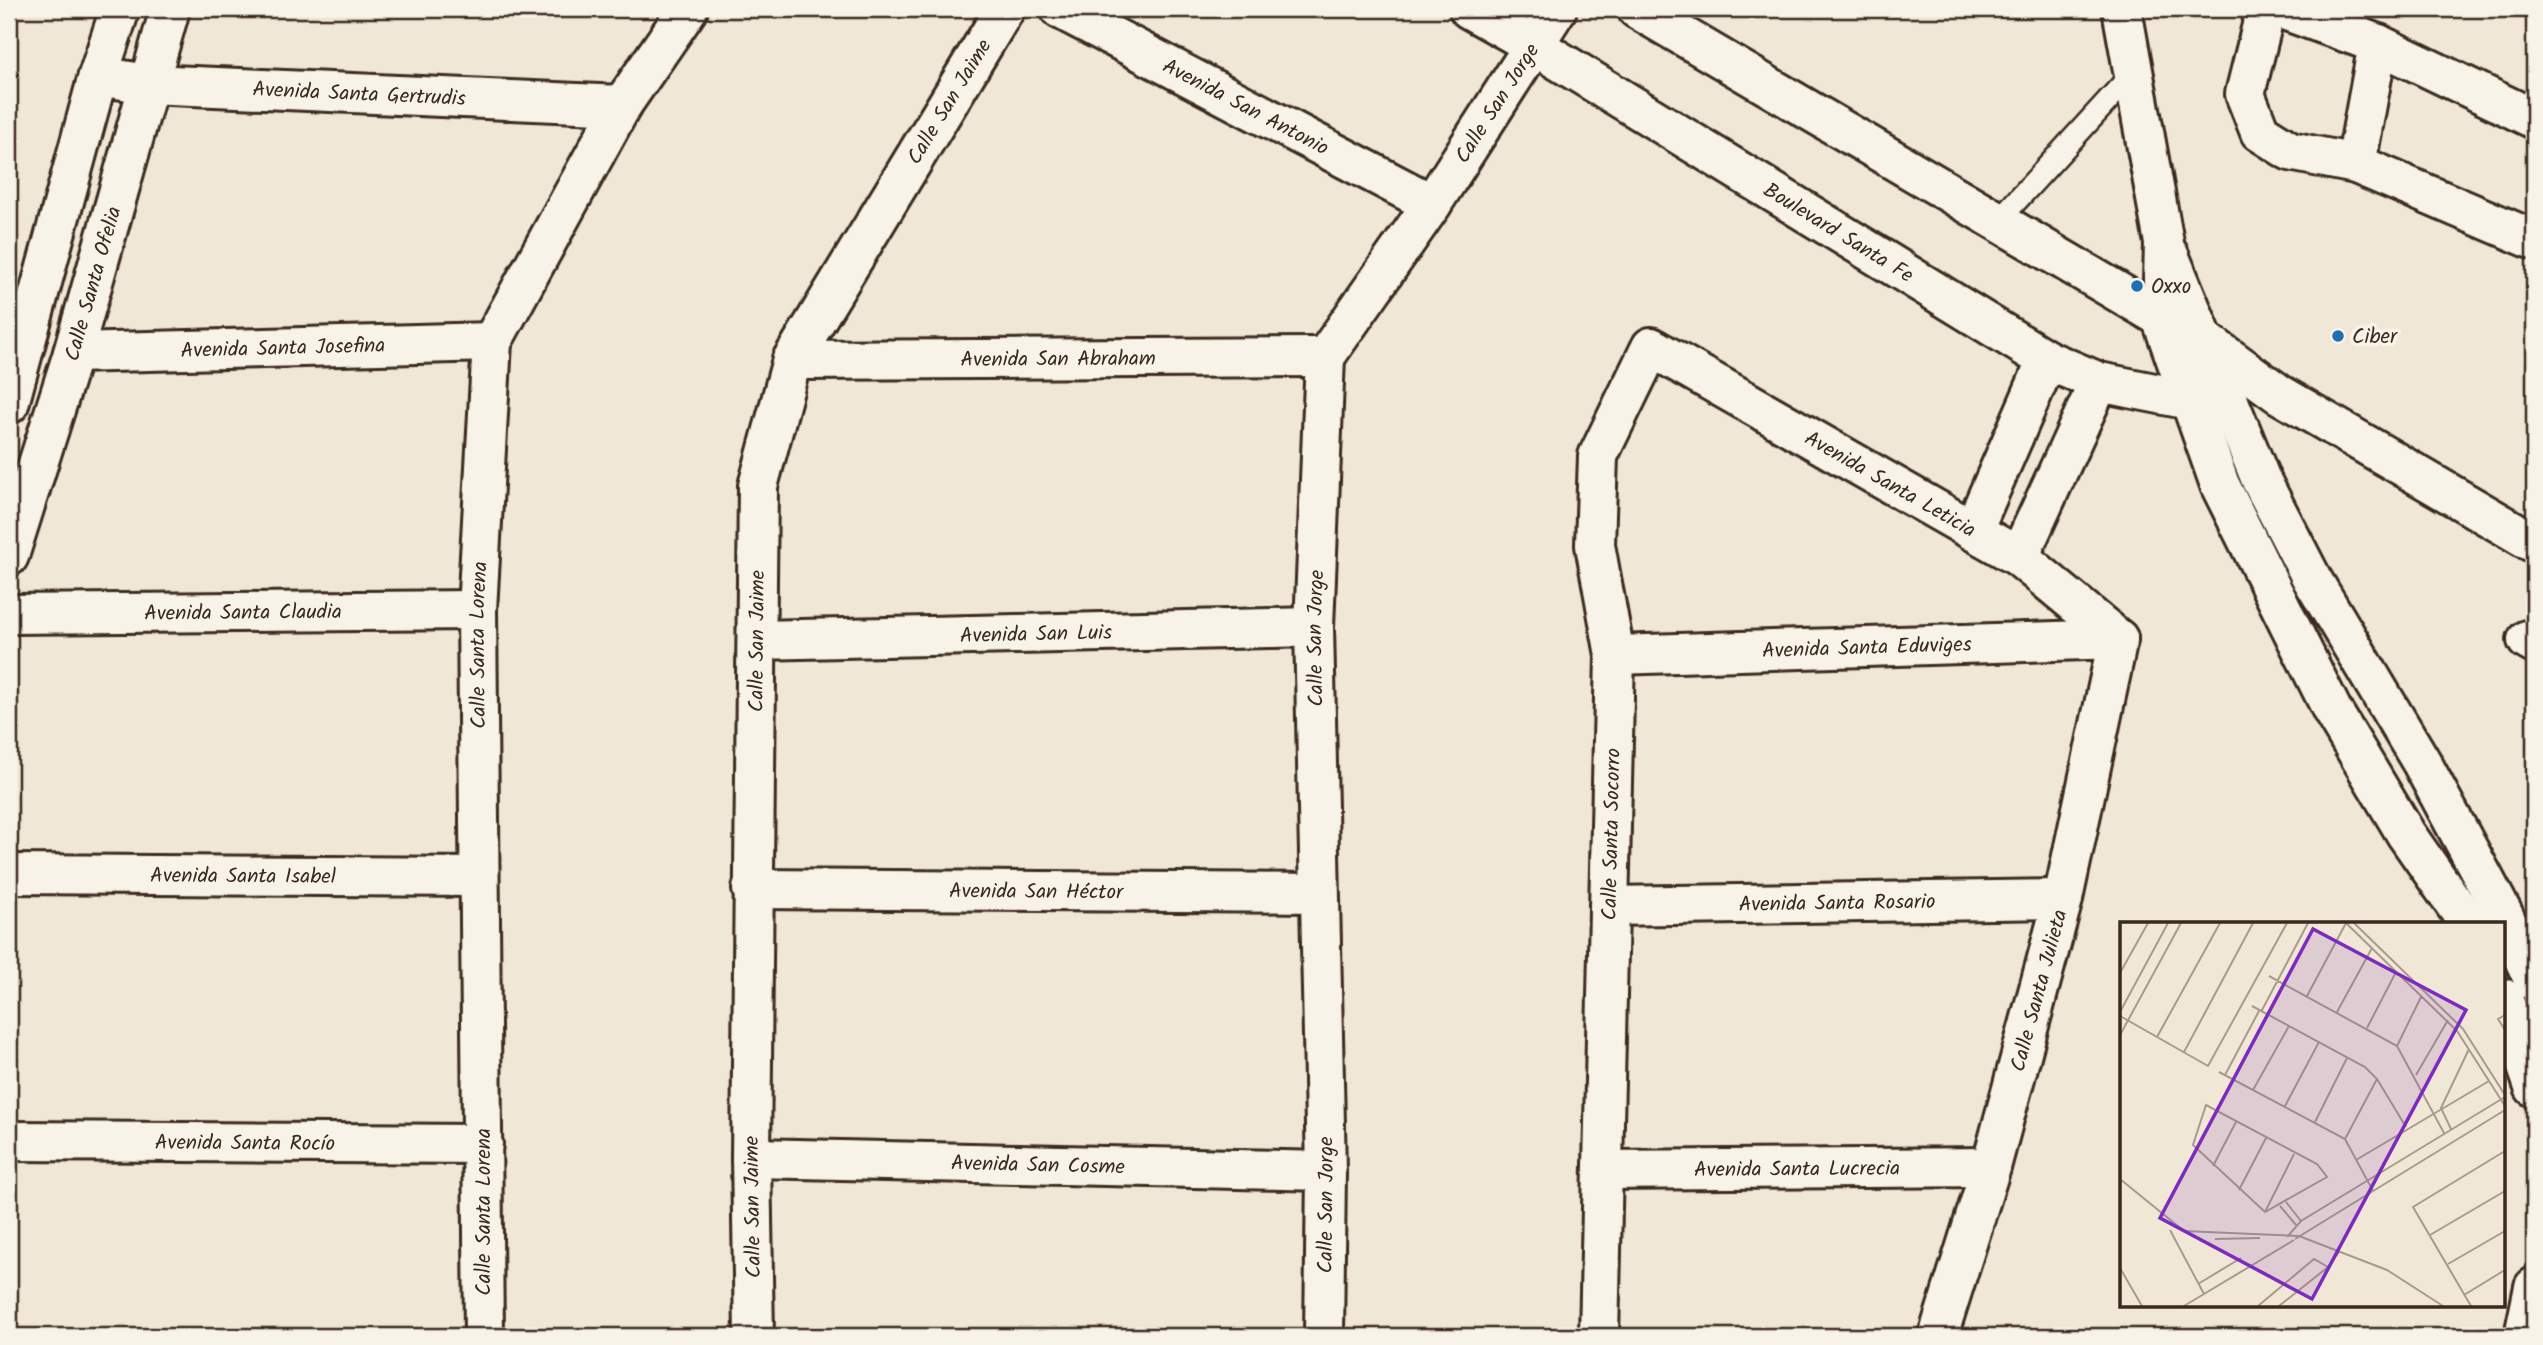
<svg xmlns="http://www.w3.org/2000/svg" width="2543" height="1345" viewBox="0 0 2543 1345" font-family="Kalam,sans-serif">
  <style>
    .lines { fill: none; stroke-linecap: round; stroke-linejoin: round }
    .service-casing { stroke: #3b2a1e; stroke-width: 26 }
    .minor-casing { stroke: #3b2a1e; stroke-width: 44 }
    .tertiary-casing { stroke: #3b2a1e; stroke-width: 44 }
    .secondary-casing { stroke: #3b2a1e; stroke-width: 44 }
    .service { stroke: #f7f3e8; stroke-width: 21 }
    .minor { stroke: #f7f3e8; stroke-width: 38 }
    .tertiary { stroke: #f7f3e8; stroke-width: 38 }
    .secondary { stroke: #f7f3e8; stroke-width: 38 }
    .poi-dot { fill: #1f6fb2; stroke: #f7f3e8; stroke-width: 2.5 }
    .labels { text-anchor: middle; stroke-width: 7; stroke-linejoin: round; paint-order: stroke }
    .street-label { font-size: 21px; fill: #3b2a1e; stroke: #f7f3e8 }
    .poi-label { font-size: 21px; fill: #3b2a1e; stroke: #f7f3e8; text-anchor: start }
    .inset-road { fill: none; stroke: #a89b8c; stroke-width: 2 }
    .view { fill: #7b2cbf; fill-opacity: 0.15; stroke: #7b2cbf; stroke-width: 3.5 }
    .inset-edge { fill: none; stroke: #3b2a1e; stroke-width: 3.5 }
  </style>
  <rect width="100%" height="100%" fill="#f1e7d6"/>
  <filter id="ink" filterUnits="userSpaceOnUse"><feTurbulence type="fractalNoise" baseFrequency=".0143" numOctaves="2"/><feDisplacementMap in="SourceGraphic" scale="14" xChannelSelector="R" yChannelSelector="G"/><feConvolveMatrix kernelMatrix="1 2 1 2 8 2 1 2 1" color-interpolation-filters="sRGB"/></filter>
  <g filter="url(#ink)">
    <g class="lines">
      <defs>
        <path id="service" d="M1997,222L2132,74"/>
        <g id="minor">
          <path id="s1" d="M1060,9L1432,204"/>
          <path d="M2266,9L2245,94L2260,132L2290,151L2356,164L2534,240"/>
          <path d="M2281,9L2378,44L2534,119"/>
          <path id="s2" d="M98,76L148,84L622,105"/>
          <path d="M2356,164L2378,44"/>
          <path id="s3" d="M73,353L492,342"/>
          <path id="s4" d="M792,360L1325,357"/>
          <path d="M1973,530L2047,360"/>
          <path d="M2019,557L2099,382"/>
          <path id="s5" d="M9,614L477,610"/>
          <path id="s6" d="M758,640L1314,627"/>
          <path d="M2527,640L2534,644"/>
          <path id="s7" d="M1615,655L2118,639"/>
          <path id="s8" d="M9,874L479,877"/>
          <path id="s9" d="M752,889L1318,893"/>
          <path id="s10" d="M1609,906L2063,899"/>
          <path id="s11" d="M9,1141L483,1144"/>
          <path id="s12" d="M751,1158L1326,1171"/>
          <path id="s13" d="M1603,1170L1991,1167"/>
          <path id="s14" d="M484,1336L477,610L492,342L622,105L688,9"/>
          <path id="s15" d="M754,1336L751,1158L758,486L792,360L1005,9"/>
          <path id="s16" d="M1324,1336L1326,1171L1314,627L1325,357L1432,204L1557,9"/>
          <path id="s17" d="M1599,1336L1615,655L1595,545L1598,456L1651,347L2019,557L2118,639"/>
          <path id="s18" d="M1938,1336L1991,1167L2063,899L2118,639"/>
        </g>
        <g id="tertiary">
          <path d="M2206,341L2279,394L2534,543"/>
          <path d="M9,404L98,76L120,9"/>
          <path id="s19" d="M9,556L73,353L170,9"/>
        </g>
        <g id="secondary">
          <path id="s20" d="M1469,9L1535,46L2047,360L2099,382L2190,400L2229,401"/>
          <path d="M1637,9L2181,329"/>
          <path d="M2122,9L2164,243L2162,320L2220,485L2332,710L2406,834L2468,923"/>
          <path d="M2169,255L2261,480L2312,579L2422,763L2503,914L2534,981"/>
          <path d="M2503,998L2534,1087"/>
          <path d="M2524,1336L2534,1287"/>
        </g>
      </defs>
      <use href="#service" class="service-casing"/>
      <use href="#minor" class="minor-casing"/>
      <use href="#tertiary" class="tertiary-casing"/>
      <use href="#secondary" class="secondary-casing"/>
      <use href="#service" class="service"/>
      <use href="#minor" class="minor"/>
      <use href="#tertiary" class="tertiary"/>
      <use href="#secondary" class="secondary"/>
    </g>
  </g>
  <g class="poi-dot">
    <circle cx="2137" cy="286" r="7"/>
    <circle cx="2338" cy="336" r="7"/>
  </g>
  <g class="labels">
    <g class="street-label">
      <text dy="7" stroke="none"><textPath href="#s2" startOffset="262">Avenida Santa Gertrudis</textPath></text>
      <text dy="7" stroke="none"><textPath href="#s15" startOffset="1283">Calle San Jaime</textPath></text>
      <text dy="7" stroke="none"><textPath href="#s16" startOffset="1286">Calle San Jorge</textPath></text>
      <text dy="7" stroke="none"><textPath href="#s1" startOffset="210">Avenida San Antonio</textPath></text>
      <text dy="7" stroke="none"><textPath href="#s20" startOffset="432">Boulevard Santa Fe</textPath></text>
      <text dy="7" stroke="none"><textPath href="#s19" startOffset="285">Calle Santa Ofelia</textPath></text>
      <text dy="7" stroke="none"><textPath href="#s3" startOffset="210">Avenida Santa Josefina</textPath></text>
      <text dy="7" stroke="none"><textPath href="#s4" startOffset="266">Avenida San Abraham</textPath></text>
      <text dy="7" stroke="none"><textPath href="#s17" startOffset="1279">Avenida Santa Leticia</textPath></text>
      <text dy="7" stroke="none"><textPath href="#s5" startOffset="234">Avenida Santa Claudia</textPath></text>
      <text dy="7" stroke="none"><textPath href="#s6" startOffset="278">Avenida San Luis</textPath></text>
      <text dy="7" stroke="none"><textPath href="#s16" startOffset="698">Calle San Jorge</textPath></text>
      <text dy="7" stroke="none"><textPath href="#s15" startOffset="695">Calle San Jaime</textPath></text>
      <text dy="7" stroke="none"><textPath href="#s14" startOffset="691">Calle Santa Lorena</textPath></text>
      <text dy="7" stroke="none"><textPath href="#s7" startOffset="252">Avenida Santa Eduviges</textPath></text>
      <text dy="7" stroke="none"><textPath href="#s17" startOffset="502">Calle Santa Socorro</textPath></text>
      <text dy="7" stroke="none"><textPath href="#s8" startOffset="234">Avenida Santa Isabel</textPath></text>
      <text dy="7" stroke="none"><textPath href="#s9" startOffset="284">Avenida San Héctor</textPath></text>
      <text dy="7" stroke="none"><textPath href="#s10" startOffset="228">Avenida Santa Rosario</textPath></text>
      <text dy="7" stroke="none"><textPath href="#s18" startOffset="360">Calle Santa Julieta</textPath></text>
      <text dy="7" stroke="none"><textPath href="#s11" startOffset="236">Avenida Santa Rocío</textPath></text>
      <text dy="7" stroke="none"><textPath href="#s12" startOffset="287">Avenida San Cosme</textPath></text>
      <text dy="7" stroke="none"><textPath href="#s13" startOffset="194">Avenida Santa Lucrecia</textPath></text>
      <text dy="7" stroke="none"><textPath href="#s16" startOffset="131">Calle San Jorge</textPath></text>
      <text transform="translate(752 1207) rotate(-91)" y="7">Calle San Jaime</text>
      <text transform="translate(483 1212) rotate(-90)" y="7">Calle Santa Lorena</text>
    </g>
    <g class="poi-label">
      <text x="2151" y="293">Oxxo</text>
      <text x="2352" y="343">Ciber</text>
    </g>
  </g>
  <g transform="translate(2120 922)">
    <rect width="385" height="385" fill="#f1e7d6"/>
    <path class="inset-road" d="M226,1L337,109L385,184M234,1L343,107L385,173M0,51L28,1M149,54L277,124L324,211M187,74L226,1M132,84L245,145L257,157L286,205M0,90L48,1M141,90L188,1M217,90L252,26M385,93L378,97L385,108M0,94L88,144L167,1M247,106L276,50M0,113L61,1M37,115L100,1M277,124L301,75M64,130L133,1M99,150L225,217L253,269M105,153L139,89M296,153L328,98M133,168L169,104M86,183L197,242L207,255L145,290L73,223ZM165,184L199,120M195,200L227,136M331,207L321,186L349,127M225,217L257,157M236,238L369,159M93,244L116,200M0,257L64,309L179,314L267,348L323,384M119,268L146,216M166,280L181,299M160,284L176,303M145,290L174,232M50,308L84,372M310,313L385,269M167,315L181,299L385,175M95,317L140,316M175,317L385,188M328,342L385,309M0,346L22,384M78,362L121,336M344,373L385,348M64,384L174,318M138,384L194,337L208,345M159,384L208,345L219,330M351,384L293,285L385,229"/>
    <path class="view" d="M193,7L346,88L192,377L40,296Z"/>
    <rect width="385" height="385" class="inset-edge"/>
  </g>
  <rect width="2543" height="1345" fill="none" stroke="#f7f3e8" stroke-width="35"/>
  <rect x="18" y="18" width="2508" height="1310" fill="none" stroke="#3b2a1e" stroke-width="2.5" filter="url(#ink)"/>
</svg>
